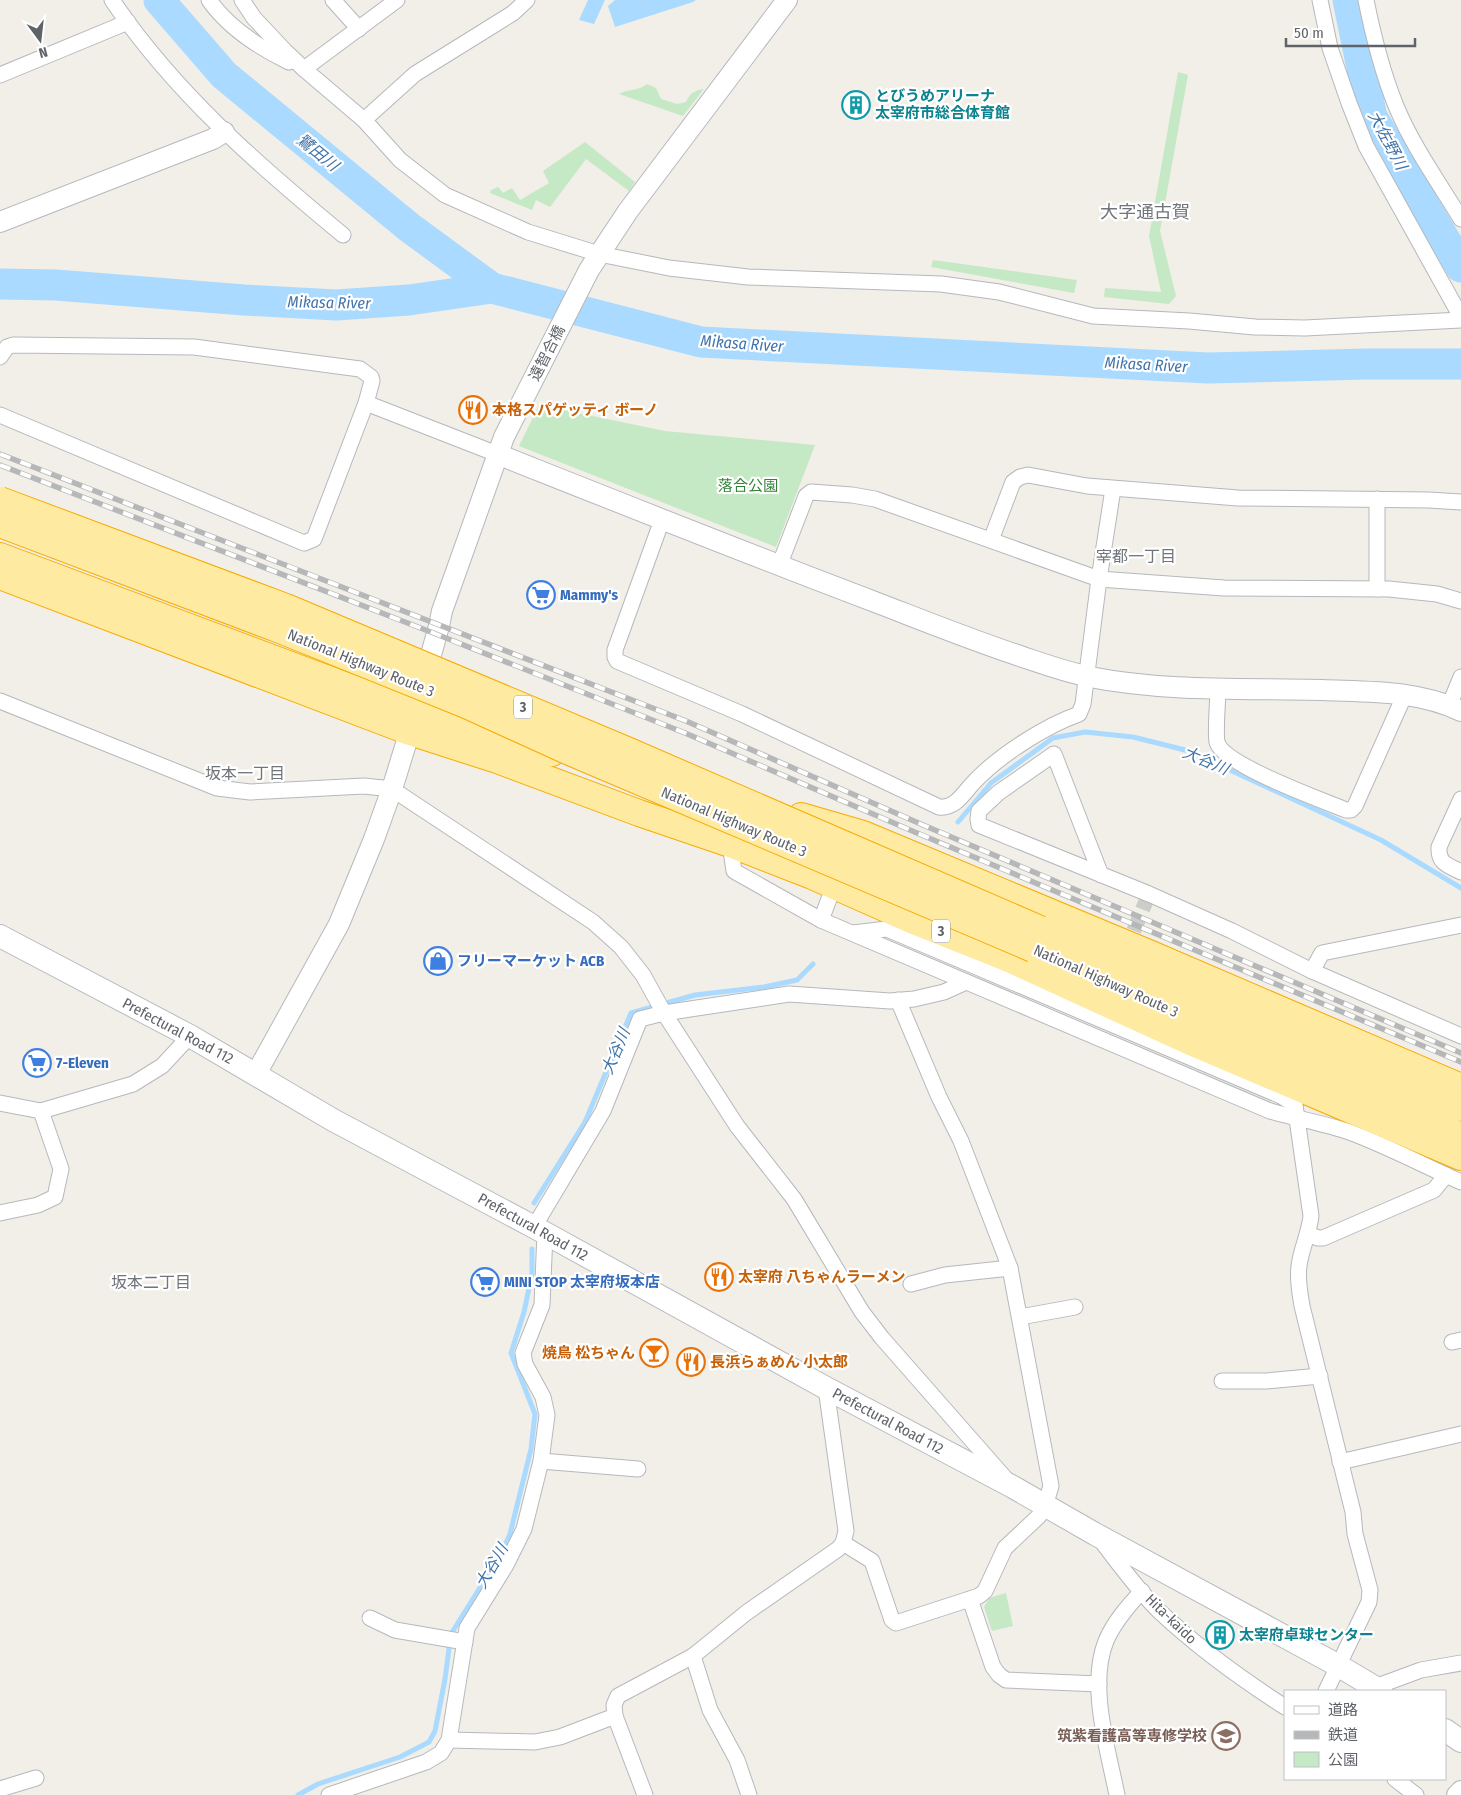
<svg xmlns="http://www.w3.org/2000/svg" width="1461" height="1795" viewBox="0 0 1461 1795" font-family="'Fira Sans Condensed','Noto Sans JP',sans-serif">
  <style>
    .green { fill: #c5e8c5 }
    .water { fill: #aadaff }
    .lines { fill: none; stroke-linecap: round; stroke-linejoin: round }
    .stream { stroke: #aadaff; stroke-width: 5 }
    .river { stroke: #aadaff; stroke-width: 31 }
    .minor-tunnel { stroke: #ccccc8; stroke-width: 15; stroke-dasharray: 15 8; stroke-linecap: butt }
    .minor-casing { stroke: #b5b8bc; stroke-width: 17 }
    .tertiary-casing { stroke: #b5b8bc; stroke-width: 22 }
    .secondary-casing { stroke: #b6babf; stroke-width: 24 }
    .trunk-casing { stroke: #f9ab00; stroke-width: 28 }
    .minor { stroke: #fff; stroke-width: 15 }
    .tertiary { stroke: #fff; stroke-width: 20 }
    .secondary { stroke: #fff; stroke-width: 22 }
    .trunk { stroke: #feeaa1; stroke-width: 26 }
    .rail-casing { stroke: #b6b7b8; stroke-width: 5.5 }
    .rail { stroke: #fff; stroke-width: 4; stroke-dasharray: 11; stroke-linecap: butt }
    .trunk-bridge-casing { stroke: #f9ab00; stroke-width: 28; stroke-linecap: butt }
    .trunk-bridge { stroke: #feeaa1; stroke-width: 26 }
    .labels { text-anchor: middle; stroke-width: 4.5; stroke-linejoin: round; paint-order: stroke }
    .shield { fill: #fff; stroke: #8f9295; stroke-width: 1 }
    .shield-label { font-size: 14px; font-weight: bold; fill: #5f6368 }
    .culture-label { font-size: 15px; font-weight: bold; fill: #0d838f; stroke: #fff; text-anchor: start }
    .street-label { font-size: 15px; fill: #5f6368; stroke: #fff }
    .food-label { font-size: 15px; font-weight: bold; fill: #c56008; stroke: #fff; text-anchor: start }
    .park-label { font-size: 15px; fill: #348238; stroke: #fff }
    .shop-label { font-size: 15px; font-weight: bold; fill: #366cbe; stroke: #fff; text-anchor: start }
    .education-label { font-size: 15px; font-weight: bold; fill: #785e54; stroke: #fff; text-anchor: end }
    .water-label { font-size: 16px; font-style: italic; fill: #4174aa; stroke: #fff }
    .neighbourhood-label { font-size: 16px; fill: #70757a; stroke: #fff }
    .quarter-label { font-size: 18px; fill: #70757a; stroke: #fff }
  </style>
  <rect width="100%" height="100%" fill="#f1efe8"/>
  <g class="green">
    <path d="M1178,72L1188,75L1160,231L1176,296L1169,304L1104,297L1105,288L1161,292L1149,236Z"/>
    <path d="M647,84L656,88L661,99L677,104L686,102C690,93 695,90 704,89L683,116L619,94C628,89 639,91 647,84Z"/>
    <path d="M585,142L635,182L629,191L586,159L550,207L536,200L532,210L490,193L491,190L498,187L503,193L512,188L520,200L549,183L543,171Z"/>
    <path d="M933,260L1077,280L1074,293L931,267Z"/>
    <path d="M539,405L665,431L815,445L776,547L519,446Z"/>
    <path d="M1006,1593L1013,1626L992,1631L984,1607L989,1598Z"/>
  </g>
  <g class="water">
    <path d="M588,0H605L594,24L579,20Z"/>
    <path d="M615,0H696L693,2L615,27L608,6Z"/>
  </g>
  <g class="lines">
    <g class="stream">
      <path d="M958,822L991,783L1053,738L1085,732L1133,737L1189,751L1381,840L1461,888"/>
      <path d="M534,1203L585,1122L631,1013L695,995L764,987L797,980L813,964"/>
      <path d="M298,1795L318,1784L400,1757L429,1742L435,1731L445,1679L451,1634L501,1554L510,1534L531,1449L535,1414L511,1353L524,1312L532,1274V1249"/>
    </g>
    <g class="river">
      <path d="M159,0L224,75L410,228L492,288"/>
      <path d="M1348,0L1372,117L1461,267"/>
      <path d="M0,284L56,285L244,300L336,305L409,300L492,288L701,342L1208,368L1367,364H1461"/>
    </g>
    <path class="minor-tunnel" d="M1125,952L1149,894"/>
    <defs>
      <g id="minor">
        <path d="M112,0C174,92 258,165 343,235"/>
        <path d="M209,0C228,27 260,48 289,62"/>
        <path d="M242,0L254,18L285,51L304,69L364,120L400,160L445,195L528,232L599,254L669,268L748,277L941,284L999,292L1093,316L1189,321L1255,327L1305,328L1461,320"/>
        <path d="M333,0L359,29"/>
        <path d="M1320,0L1330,48L1349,103L1366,146L1461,317"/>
        <path d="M1366,0C1373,35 1383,74 1396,106C1412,145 1439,183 1461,219"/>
        <path d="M304,69L397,0"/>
        <path d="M0,75L128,22"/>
        <path d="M364,120L415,74L513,13L527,0"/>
        <path d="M0,357L7,347L13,345L194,347L360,369L371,377L372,381L366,403L314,539L304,543L0,415"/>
        <path d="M366,403L497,454"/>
        <path d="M662,520L615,650V657L617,661L742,714L939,807C956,809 964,792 975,781C1000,755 1045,726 1079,714L1083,704L1099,579L1113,489"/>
        <path d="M991,540L1013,482L1020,477L1028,475L1087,486L1238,498L1429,500L1461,502"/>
        <path d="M779,566L806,496L811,492L852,495L875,499L1099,579L1224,588L1389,589L1437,594L1461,601"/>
        <path d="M1377,589V499"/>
        <path d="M1218,688C1218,701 1215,731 1217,742C1223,765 1322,800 1346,810H1351L1355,806L1405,694"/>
        <path d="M0,701L217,788L250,792L364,786L392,789L593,922L621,947L643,975L664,1013L737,1126L794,1199L862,1312L882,1338L1005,1478"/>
        <path d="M1449,706L1461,677"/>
        <path d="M1461,799L1439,847C1438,864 1448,865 1461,872"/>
        <path d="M730,844L734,871L821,920L1270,1111C1297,1119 1325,1123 1352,1133C1389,1147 1425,1166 1461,1182"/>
        <path d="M1101,875L1054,754L998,793L979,811L978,819L979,825L1149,894L1232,931L1312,971L1461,1036"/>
        <path d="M821,920L834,886"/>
        <path d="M853,933L887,929L1281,1096L1295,1105L1311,1216C1309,1234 1301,1249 1299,1266C1297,1280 1300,1293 1302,1306L1353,1512L1355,1534L1370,1590L1369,1602L1326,1691"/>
        <path d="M1312,971L1322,953L1461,925"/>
        <path d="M0,1103L41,1111L133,1084L162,1066L190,1036"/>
        <path d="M0,1213L38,1205L55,1197L61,1169L41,1111"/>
        <path d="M534,1227L603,1111L640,1019L664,1013L789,994L890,1001L914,999L944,992L966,982"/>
        <path d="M1308,1234L1318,1238H1323L1434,1190L1446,1175"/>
        <path d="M911,1284L945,1275L1010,1268"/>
        <path d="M1020,1317L1075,1307"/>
        <path d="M1452,1342L1461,1340"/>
        <path d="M1222,1381H1266L1320,1376"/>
        <path d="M541,1461L638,1469"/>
        <path d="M1340,1462L1461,1434"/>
        <path d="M1102,1542C1120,1565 1137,1589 1158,1610C1197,1647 1240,1678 1285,1707"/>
        <path d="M843,1543L872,1561L892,1620L896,1623L979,1596L985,1591L1005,1548L1039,1516L1045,1506L1051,1486L1010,1268L961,1141L939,1097L898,1000"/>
        <path d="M970,1599L993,1667L999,1675L1006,1680L1099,1684"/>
        <path d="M370,1618L395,1630L465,1642"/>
        <path d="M693,1656L710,1710L737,1760L749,1795"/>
        <path d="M1375,1687L1421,1670L1461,1663"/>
        <path d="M615,1716L645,1795"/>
        <path d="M449,1740L535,1742L560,1737L615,1716L614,1705L618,1696L693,1656L746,1613L838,1549L843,1543L846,1531L826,1388"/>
        <path d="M1395,1779L1416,1795"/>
        <path d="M0,1789L36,1778"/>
        <path d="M329,1795L426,1762L441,1753L449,1740L467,1628L506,1565L524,1529L541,1461L547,1415L543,1397L525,1364L523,1353L542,1305L545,1233"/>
        <path d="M1117,1795C1108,1750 1088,1685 1106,1641C1114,1622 1128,1606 1142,1591"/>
      </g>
      <g id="tertiary">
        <path d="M0,222L213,139L224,132"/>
        <path d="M497,454C623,504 748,554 875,602C922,620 969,639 1017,655C1041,663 1065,672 1090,677C1166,692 1245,688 1322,690C1370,692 1417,690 1461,711"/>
        <path d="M424,680L439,626L442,611L504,437L589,270L628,211L787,0"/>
        <path d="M256,1074L339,924L374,839L392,789L414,718"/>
        <path d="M1457,1795L1461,1791"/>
      </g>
      <g id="secondary">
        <path d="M0,936L190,1036L333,1120L534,1227L826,1388L1013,1487L1095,1534L1339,1666L1381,1691"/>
        <path d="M1445,1730L1461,1741"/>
      </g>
      <g id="trunk">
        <path d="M0,556L416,712L552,753"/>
        <path d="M0,576L410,732L497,760L639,813L730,844L812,876L916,922L1009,959L1186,1040L1461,1157"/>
        <path d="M801,816L863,834L1151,954L1461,1087"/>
        <path d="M1040,929L1461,1108"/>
        <path d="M1033,949L1461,1136"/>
      </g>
    </defs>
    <use href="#minor" class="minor-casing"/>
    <use href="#tertiary" class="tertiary-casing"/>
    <use href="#secondary" class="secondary-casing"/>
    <use href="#trunk" class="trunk-casing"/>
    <use href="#minor" class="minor"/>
    <use href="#tertiary" class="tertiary"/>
    <use href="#secondary" class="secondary"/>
    <use href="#trunk" class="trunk"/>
    <defs>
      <g id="rail">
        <path d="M0,454L686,721L923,825L1461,1053"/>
        <path d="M0,465L436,634L685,733L917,833L1461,1062"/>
      </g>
    </defs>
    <use href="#rail" class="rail-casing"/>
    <use href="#rail" class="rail"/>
    <defs>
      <g id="trunk-bridge">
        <path d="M0,500L286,607L629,751L1040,929"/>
        <path d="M0,524L280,630L466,705L565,750L1033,949"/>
      </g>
    </defs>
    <use href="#trunk-bridge" class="trunk-bridge-casing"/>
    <use href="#trunk-bridge" class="trunk-bridge"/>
  </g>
  <defs>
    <symbol id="building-ring" viewBox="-11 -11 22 22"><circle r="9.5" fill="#fff" stroke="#0f9aa8" stroke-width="1.5"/><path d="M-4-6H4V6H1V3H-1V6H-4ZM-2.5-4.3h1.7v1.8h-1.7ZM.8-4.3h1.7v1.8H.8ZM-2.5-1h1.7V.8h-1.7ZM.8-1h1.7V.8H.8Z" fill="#0f9aa8"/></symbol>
    <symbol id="restaurant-ring" viewBox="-11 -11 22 22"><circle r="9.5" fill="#fff" stroke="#e8710a" stroke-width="1.5"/><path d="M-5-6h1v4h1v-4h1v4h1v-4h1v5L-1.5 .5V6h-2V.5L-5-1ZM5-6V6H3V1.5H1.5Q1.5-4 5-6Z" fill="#e8710a"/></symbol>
    <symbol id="supermarket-ring" viewBox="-11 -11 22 22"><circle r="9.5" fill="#fff" stroke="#3f7fe0" stroke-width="1.5"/><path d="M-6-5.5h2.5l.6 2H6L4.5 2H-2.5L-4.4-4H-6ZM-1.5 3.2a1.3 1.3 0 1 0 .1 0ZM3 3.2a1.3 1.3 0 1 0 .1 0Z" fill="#3f7fe0"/></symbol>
    <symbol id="shop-ring" viewBox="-11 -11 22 22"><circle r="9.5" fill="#fff" stroke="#3f7fe0" stroke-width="1.5"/><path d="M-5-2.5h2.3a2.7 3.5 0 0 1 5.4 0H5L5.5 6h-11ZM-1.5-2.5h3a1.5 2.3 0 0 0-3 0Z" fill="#3f7fe0"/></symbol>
    <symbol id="bar-ring" viewBox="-11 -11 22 22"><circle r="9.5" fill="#fff" stroke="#e8710a" stroke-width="1.5"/><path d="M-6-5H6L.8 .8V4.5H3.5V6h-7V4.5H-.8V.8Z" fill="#e8710a"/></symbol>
    <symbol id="school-ring" viewBox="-11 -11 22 22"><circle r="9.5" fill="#fff" stroke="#8d6e63" stroke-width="1.5"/><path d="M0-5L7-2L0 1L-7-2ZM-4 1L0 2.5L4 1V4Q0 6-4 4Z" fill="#8d6e63"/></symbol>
  </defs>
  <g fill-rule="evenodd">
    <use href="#building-ring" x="840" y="89" width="32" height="32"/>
    <use href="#restaurant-ring" x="457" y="394" width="32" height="32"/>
    <use href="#supermarket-ring" x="525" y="579" width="32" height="32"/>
    <use href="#shop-ring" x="422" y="945" width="32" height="32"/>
    <use href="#supermarket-ring" x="21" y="1047" width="32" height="32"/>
    <use href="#restaurant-ring" x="703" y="1261" width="32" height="32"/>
    <use href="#supermarket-ring" x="469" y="1266" width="32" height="32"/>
    <use href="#bar-ring" x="638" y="1337" width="32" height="32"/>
    <use href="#restaurant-ring" x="675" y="1346" width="32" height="32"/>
    <use href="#building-ring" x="1204" y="1619" width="32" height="32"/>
    <use href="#school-ring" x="1210" y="1720" width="32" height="32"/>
  </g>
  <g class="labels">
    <g class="shield">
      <rect x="514" y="695.5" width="18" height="23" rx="4"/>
      <rect x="932" y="919.5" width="18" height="23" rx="4"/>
    </g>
    <g class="shield-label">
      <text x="523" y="712">3</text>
      <text x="941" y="936">3</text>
    </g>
    <g class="culture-label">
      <text x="875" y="101">とびうめアリーナ<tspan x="875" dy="17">太宰府市総合体育館</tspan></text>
      <text x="1239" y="1640">太宰府卓球センター</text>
    </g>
    <g class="street-label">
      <text transform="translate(547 353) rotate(-63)" y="5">遠智合橋</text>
      <text transform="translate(361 663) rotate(22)" y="5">National Highway Route 3</text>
      <text transform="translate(734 822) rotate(23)" y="5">National Highway Route 3</text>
      <text transform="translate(1106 981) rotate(24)" y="5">National Highway Route 3</text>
      <text transform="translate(178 1031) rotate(28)" y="5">Prefectural Road 112</text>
      <text transform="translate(533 1227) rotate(29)" y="5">Prefectural Road 112</text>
      <text transform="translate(888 1421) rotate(28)" y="5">Prefectural Road 112</text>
      <text transform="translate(1171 1619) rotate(44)" y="5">Hita-kaido</text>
    </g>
    <g class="food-label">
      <text x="492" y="415">本格スパゲッティ ボーノ</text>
      <text x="738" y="1282">太宰府 八ちゃんラーメン</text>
      <text x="635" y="1358" text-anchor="end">焼鳥 松ちゃん</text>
      <text x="710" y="1367">長浜らぁめん 小太郎</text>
    </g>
    <g class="park-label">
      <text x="748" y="491">落合公園</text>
    </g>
    <g class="shop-label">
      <text x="560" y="600">Mammy's</text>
      <text x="457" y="966">フリーマーケット ACB</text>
      <text x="56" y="1068">7-Eleven</text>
      <text x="504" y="1287">MINI STOP 太宰府坂本店</text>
    </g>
    <g class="education-label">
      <text x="1207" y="1741">筑紫看護高等専修学校</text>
    </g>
    <g class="water-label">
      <text transform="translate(1388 140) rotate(62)" y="6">大佐野川</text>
      <text transform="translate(318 152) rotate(39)" y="6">鷺田川</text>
      <text transform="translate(329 302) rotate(1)" y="6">Mikasa River</text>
      <text transform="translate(742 343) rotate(4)" y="6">Mikasa River</text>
      <text transform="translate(1146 364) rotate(3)" y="6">Mikasa River</text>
      <text transform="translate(1206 760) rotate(23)" y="6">大谷川</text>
      <text transform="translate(615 1051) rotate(-67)" y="6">大谷川</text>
      <text transform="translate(491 1566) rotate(-60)" y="6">大谷川</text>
    </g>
    <g class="neighbourhood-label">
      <text x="1136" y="562">宰都一丁目</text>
      <text x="245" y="779">坂本一丁目</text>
      <text x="151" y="1288">坂本二丁目</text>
    </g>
    <g class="quarter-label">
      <text x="1145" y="218">大字通古賀</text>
    </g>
  </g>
  <rect x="1284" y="1690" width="162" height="90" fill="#ffffff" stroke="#bfc1c3"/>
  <rect x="1294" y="1706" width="25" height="8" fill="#ffffff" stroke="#bfc1c3"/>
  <text x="1328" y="1715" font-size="15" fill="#5f6368">道路</text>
  <rect x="1294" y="1731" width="25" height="8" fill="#b6b7b8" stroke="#bfc1c3"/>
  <text x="1328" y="1740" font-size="15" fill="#5f6368">鉄道</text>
  <rect x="1294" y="1752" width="25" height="15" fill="#c5e8c5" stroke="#bfc1c3"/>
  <text x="1328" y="1765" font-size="15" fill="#5f6368">公園</text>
  <g transform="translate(40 40) rotate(165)" stroke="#ffffff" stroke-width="4" paint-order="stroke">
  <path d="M0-4L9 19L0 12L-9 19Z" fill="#5f6368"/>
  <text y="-8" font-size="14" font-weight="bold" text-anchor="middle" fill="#5f6368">N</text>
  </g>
  <path d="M1286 38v8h129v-8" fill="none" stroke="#5f6368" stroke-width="2.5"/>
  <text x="1294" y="38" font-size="15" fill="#5f6368" stroke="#ffffff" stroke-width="4" paint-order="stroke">50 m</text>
</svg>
